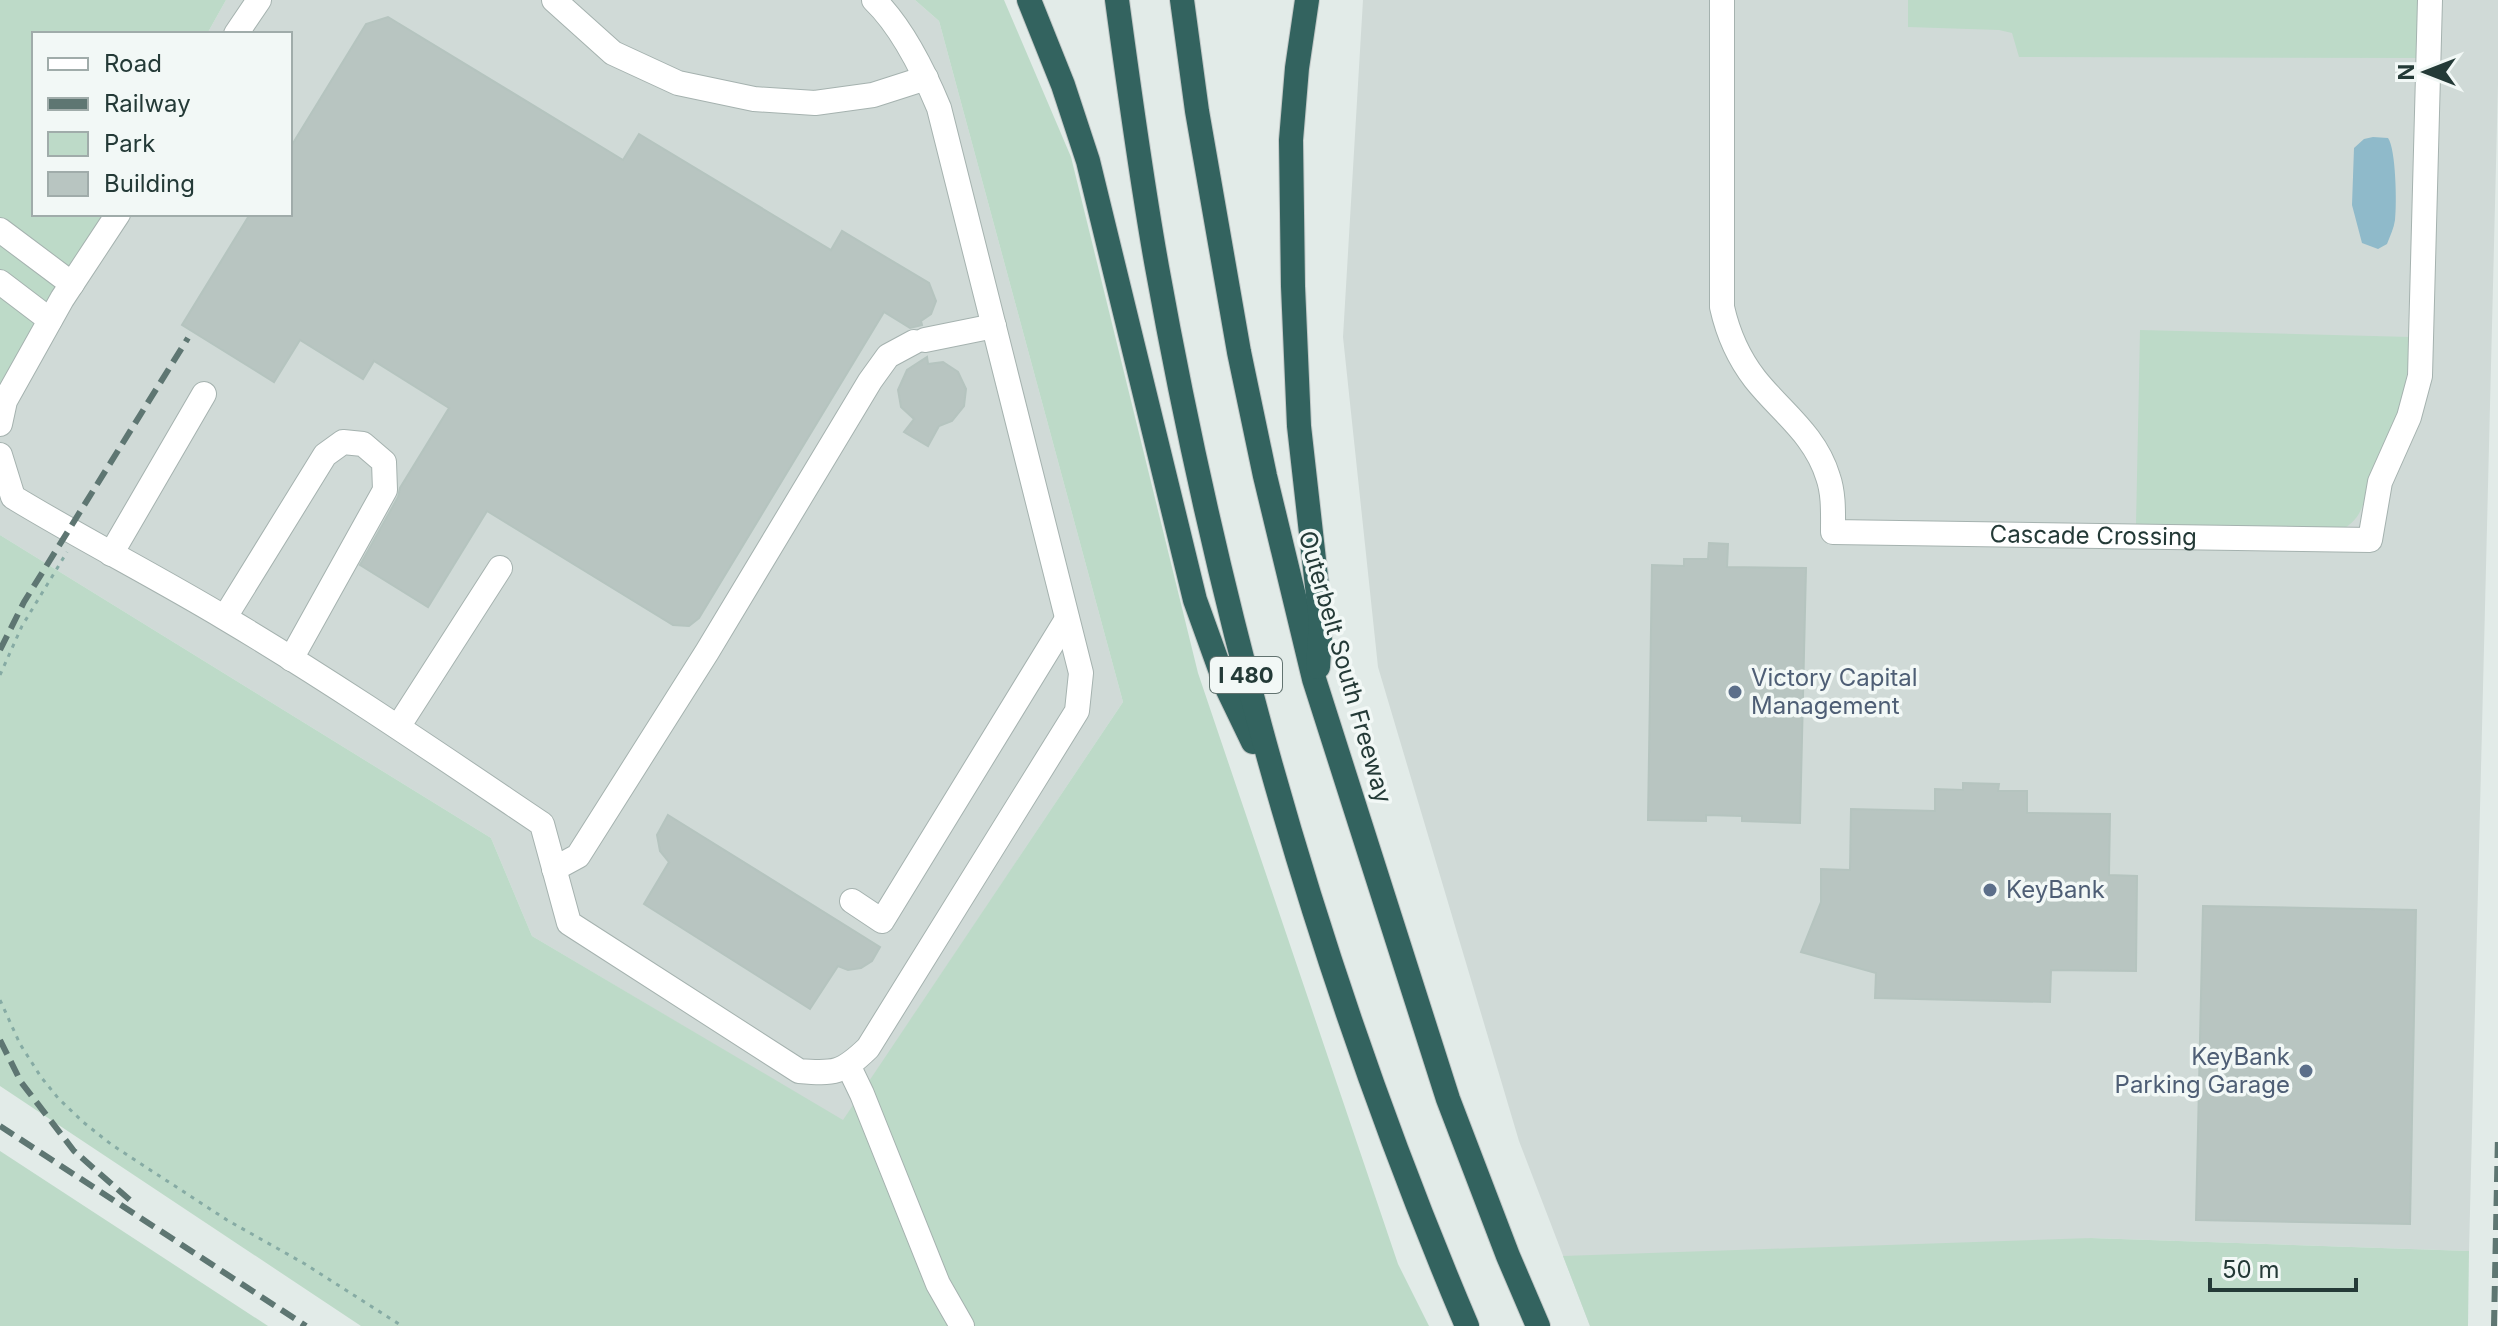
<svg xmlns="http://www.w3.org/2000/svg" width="2498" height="1326" viewBox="0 0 2498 1326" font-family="Inter,sans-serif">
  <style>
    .built { fill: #d0dad7 }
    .green { fill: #bddac8 }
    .water { fill: #8fbaca }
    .building { fill: #b8c5c1; stroke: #b5c4bf; stroke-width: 2 }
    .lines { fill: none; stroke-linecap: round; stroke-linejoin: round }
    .minor-casing { stroke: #a5b2af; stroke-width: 26 }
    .highway-casing { stroke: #c2c8c7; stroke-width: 26 }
    .path { stroke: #86aba4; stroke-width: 3; stroke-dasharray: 4 6; stroke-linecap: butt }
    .minor { stroke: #fff; stroke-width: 24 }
    .highway { stroke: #33635f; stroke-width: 24 }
    .rail { stroke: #5e7672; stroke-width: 6; stroke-dasharray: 16 8; stroke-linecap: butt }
    .service-dot { fill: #5c6f8a; stroke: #f2f8f6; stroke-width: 3 }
    .labels { text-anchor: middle; stroke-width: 7; stroke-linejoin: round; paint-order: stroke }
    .shield { fill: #f2f8f6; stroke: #627370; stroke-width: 2 }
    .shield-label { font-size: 22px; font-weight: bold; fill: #243a37 }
    .street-label { font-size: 24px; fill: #243a37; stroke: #f2f8f6 }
    .service-label { font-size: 24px; fill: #4e5e75; stroke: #f2f8f6; text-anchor: start }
  </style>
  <rect width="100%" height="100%" fill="#e2ebe8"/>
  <g class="built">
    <path d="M226,0H915L939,21L1123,702L843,1121L532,936L491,838L0,535V393L103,214H290V34H207Z"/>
    <path d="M1363,0H2498V84L2469,1251L2091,1238L1590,1326L1519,1141L1378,667L1343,337Z"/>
  </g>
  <g class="green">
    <path d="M0,0H226L207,34H34V214H103L0,393Z"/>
    <path d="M915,0H1004L1071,157L1198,673L1398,1264L1429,1326H361L0,1086V535L491,838L532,936L843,1120L1123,702L939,21Z"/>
    <path d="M1908,0H2418L2417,58L2019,57L2012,33L1999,30L1908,27Z"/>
    <path d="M2140,330L2411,337C2408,366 2406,395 2395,422C2389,438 2380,452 2374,467C2364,493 2367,517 2341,530L2136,525Z"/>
    <path d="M0,1151L268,1326H0Z"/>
    <path d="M2091,1238L2469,1251L2468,1326H1590L1563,1256Z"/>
  </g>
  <path class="water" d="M2373,137L2388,138C2396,149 2397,204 2395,220C2394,228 2390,236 2387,244L2378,249L2362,243L2352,205L2354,148L2364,139Z"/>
  <g class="building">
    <path d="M388,17L623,160L639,134L831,250L842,231L929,283L936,301L931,314L921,321L922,325L910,328L884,312L699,618L689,626L673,625L487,511L428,607L360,565L398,497L400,488L449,408L374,361L363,379L300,340L274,382L182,325L250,214H290V148L366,24Z"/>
    <path d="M927,357L928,364L943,362L958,372L966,389L964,406L952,421L939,426L928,446L904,432L914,419L901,407L898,390L907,370Z"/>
    <path d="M1709,543L1728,544L1727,567L1806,568L1800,823L1742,821V816L1706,815V821L1648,820L1652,565L1684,566V559H1708Z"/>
    <path d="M1963,783L1999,784L1998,791H2027V813L2110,814L2109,875L2137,876L2136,971L2051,970L2050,1002L1875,998L1876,973L1801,952L1821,902V869L1850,870L1851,809L1935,811V789L1963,790Z"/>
    <path d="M668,815L880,947L872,961L861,968L848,970L838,966L810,1009L644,904L669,862L660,851L657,835Z"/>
    <path d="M2203,906L2416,910L2410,1224L2196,1220Z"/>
  </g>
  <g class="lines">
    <defs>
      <g id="minor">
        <path d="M554,0L613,53L678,83L754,99L815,103L873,95L926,78"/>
        <path id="s1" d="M1722,0V307C1728,334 1738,357 1755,379C1781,412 1815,434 1828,477C1834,494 1833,514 1833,532L2370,540L2380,482L2409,417L2420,376L2430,0"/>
        <path d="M236,34L259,0"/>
        <path d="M0,230L72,284"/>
        <path d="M0,282L50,320"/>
        <path d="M925,340L994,326"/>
        <path d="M0,424L5,401L62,299L118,214"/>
        <path d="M0,455L13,497C82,539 155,576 225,618C333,682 438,754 542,824L569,923L799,1071C835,1074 842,1073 868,1048L1077,711L1081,673L939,108C924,72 902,27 874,0"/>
        <path d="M111,554L204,394"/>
        <path d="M225,617L325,455L343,442L363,444L384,462L385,490L291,659"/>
        <path d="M398,727L500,568"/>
        <path d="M554,869L578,856L707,652L870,381L888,356L914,342"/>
        <path d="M852,901L882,921L1067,619"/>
        <path d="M849,1067L862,1094L938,1284L962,1326"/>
      </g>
      <g id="highway">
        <path d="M1029,0L1063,85L1088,161L1195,600L1226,686L1253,742"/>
        <path d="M1117,0C1129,89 1141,178 1157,267C1222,629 1323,987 1467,1326"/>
        <path d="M1182,0L1197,111L1239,352L1265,476L1314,679L1448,1099L1508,1256L1538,1326"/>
        <path d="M1307,0L1297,68L1291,140L1293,286L1299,426L1321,622L1318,667"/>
      </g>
    </defs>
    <use href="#minor" class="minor-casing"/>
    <use href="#highway" class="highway-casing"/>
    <g class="path">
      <path d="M0,675L22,626L67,552"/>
      <path d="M0,1000L20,1044L41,1077L58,1098L83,1122L112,1145L227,1220L305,1264L402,1326"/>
    </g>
    <use href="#minor" class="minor"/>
    <use href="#highway" class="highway"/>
    <g class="rail">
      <path d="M0,650L24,602L188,338"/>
      <path d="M0,1040L21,1082L74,1151L131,1201"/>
      <path d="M0,1126L306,1326"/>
      <path d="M2494,1326L2498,1135"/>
    </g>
  </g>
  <g class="service-dot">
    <circle cx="1735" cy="692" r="8"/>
    <circle cx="1990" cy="890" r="8"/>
    <circle cx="2306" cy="1071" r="8"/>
  </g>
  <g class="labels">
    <rect class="shield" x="1210" y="657" width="72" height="36" rx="6"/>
    <g class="shield-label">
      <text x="1246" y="683">I 480</text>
    </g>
    <g class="street-label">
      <text dy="8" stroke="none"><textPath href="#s1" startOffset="826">Cascade Crossing</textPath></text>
      <text transform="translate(1345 667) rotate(74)" y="8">Outerbelt South Freeway</text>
    </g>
    <g class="service-label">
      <text x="1751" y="686">Victory Capital<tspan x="1751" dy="28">Management</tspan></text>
      <text x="2006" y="898">KeyBank</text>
      <text x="2290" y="1065" text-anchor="end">KeyBank<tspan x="2290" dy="28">Parking Garage</tspan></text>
    </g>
  </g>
  <rect x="32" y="32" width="260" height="184" fill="#f2f8f6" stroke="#a0acaa" stroke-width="2"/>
  <rect x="48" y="58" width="40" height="12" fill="#ffffff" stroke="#a0acaa" stroke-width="2"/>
  <text x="104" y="72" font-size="24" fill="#243a37">Road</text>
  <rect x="48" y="98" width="40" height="12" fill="#5e7672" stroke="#a0acaa" stroke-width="2"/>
  <text x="104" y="112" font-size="24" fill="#243a37">Railway</text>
  <rect x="48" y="132" width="40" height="24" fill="#bddac8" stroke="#a0acaa" stroke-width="2"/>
  <text x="104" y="152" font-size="24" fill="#243a37">Park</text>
  <rect x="48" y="172" width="40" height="24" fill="#b8c5c1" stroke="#a0acaa" stroke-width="2"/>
  <text x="104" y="192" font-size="24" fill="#243a37">Building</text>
  <g transform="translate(2426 72) rotate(270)" stroke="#f2f8f6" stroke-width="6" paint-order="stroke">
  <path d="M0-6L14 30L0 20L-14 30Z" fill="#243a37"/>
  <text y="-12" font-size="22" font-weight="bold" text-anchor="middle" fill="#243a37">N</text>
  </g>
  <path d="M2210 1278v12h146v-12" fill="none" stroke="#243a37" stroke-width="4"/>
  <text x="2222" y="1278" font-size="24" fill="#243a37" stroke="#f2f8f6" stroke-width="6" paint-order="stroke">50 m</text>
</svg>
